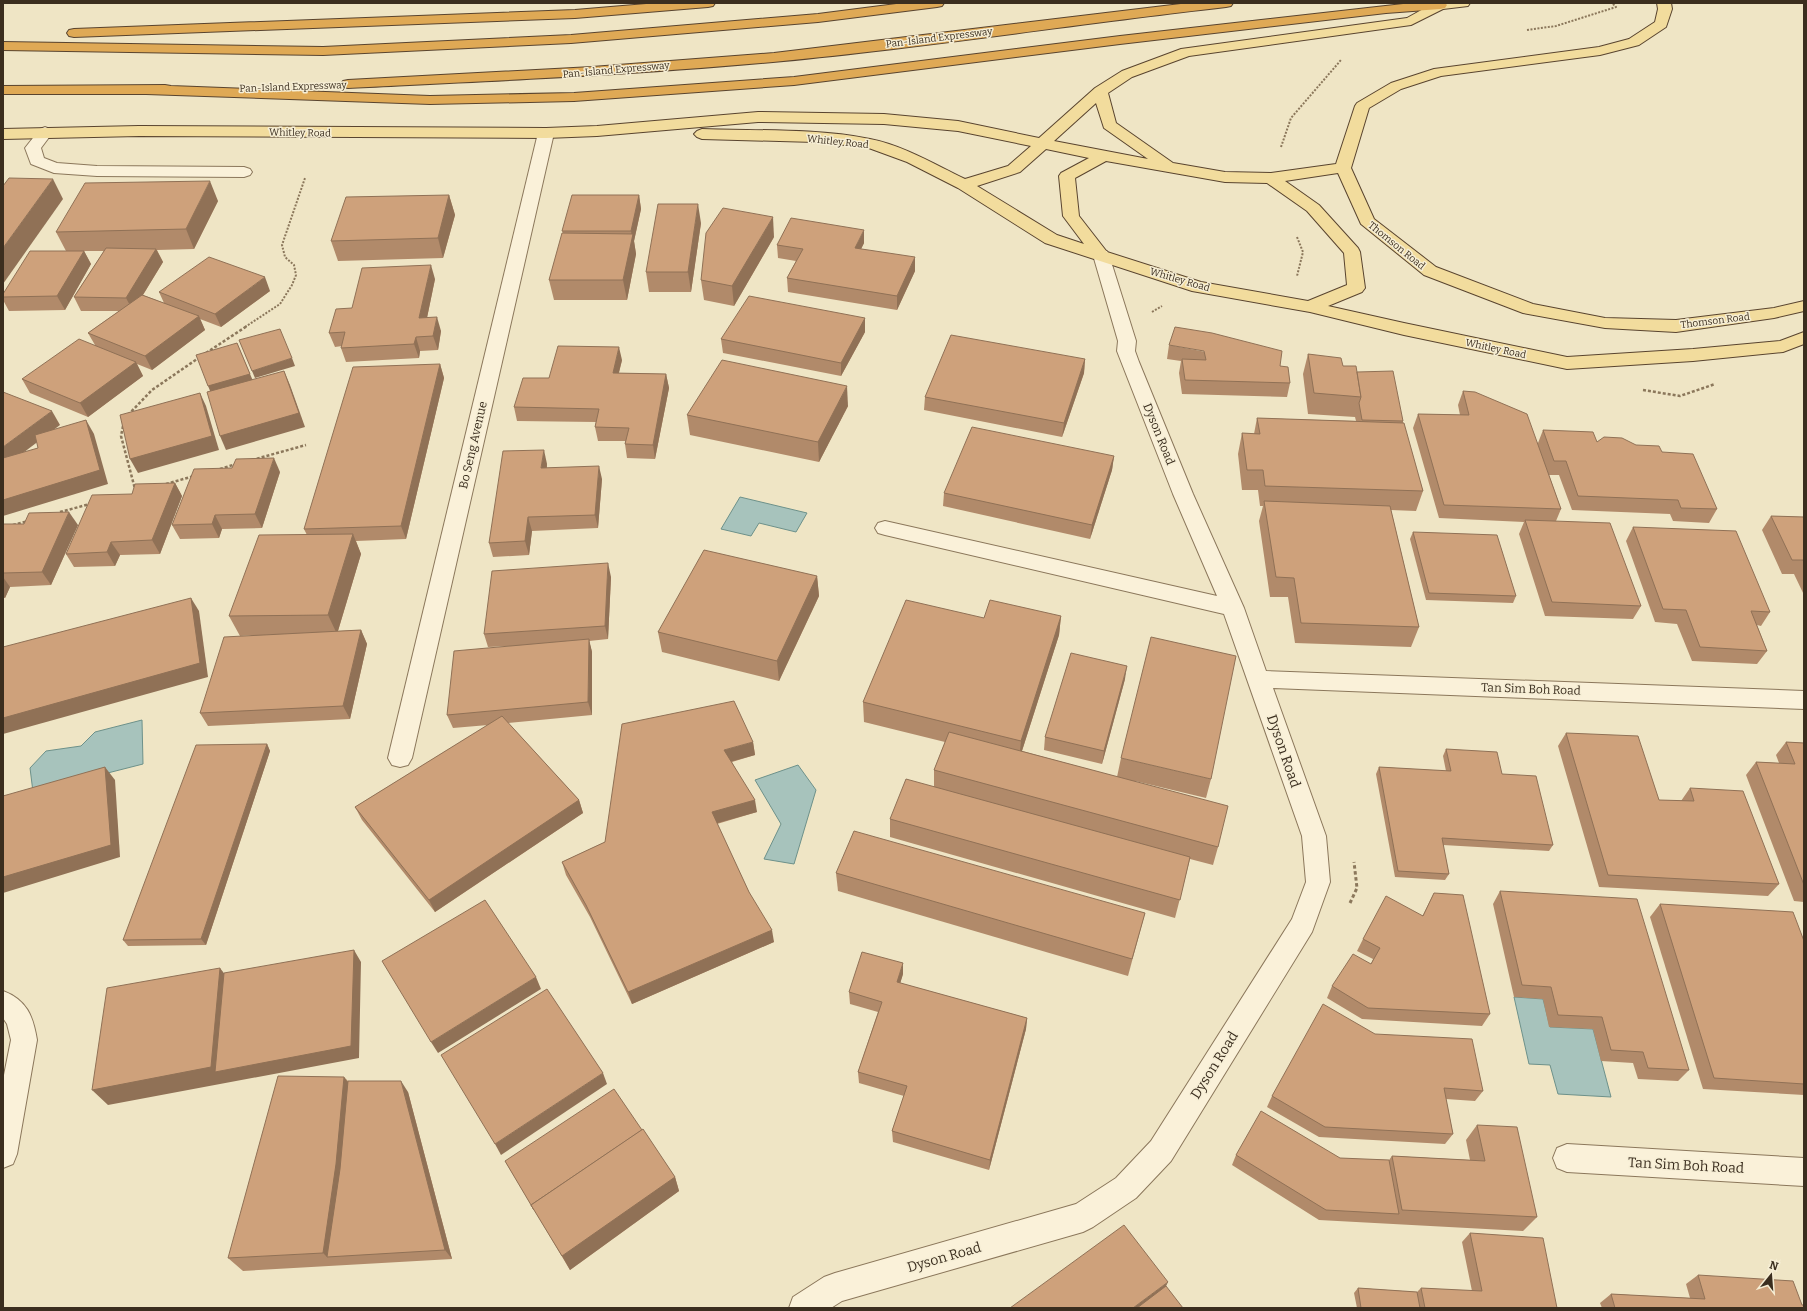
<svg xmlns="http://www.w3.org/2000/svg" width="1807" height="1311" viewBox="0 0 1807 1311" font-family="Bitter,serif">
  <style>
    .water { fill: #a7c3bc; stroke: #6d918a }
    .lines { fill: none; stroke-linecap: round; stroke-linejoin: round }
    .minor-casing { stroke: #8b775b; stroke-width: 2 }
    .major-casing { stroke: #59442f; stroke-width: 2 }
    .highway-casing { stroke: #59442f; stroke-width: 2 }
    .path-far2 { stroke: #8b775b; stroke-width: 2; stroke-dasharray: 2 1.5; stroke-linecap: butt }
    .path-far1 { stroke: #8b775b; stroke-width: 2.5; stroke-dasharray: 3 2; stroke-linecap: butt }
    .path { stroke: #8b775b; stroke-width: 3; stroke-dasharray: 3.5 2.5; stroke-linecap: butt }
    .minor { fill: #faf1d9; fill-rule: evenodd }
    .major { fill: #f2dc9d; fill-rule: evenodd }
    .highway { fill: #dfa955; fill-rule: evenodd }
    .wall { fill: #b18a6a }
    .shaded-wall { fill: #907156 }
    .building { fill: #cea17b; stroke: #907156 }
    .labels { text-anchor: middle; stroke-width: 3; stroke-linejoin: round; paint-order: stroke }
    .far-street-label { font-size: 10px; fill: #3b2e1f; stroke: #f6eed5 }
    .street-label { font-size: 12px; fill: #3b2e1f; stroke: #f6eed5 }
    .near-street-label { font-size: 14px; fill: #3b2e1f; stroke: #f6eed5 }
  </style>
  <rect width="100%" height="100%" fill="#efe5c5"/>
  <g class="water">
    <path d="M740,497L807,513L796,532L759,523L751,536L721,529Z"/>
    <path d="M142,720L143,764L33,792L30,768L46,751L81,746L95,732Z"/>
    <path d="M798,765L816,790L794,864L764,859L781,824L755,780Z"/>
    <path d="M1514,997L1543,999L1550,1027L1593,1029L1611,1097L1558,1094L1550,1065L1529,1064Z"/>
  </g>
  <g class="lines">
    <defs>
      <g id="minor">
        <path d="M45,127L50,129L53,132L41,148L44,158L57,163L97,166L244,167L250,169L252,172L250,175L244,177L97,176L54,173L31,164L25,148L40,129Z"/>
        <path d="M546,128L551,130L554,133L412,758L408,765L400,767L392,765L388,758L538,133L541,130Z"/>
        <path d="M1101,250L1107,251L1109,255L1136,341L1135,351L1139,362L1193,494L1244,608L1266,671L1804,691V709L1273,688L1326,836L1330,882L1312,932L1171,1161L1136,1198L1093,1227L1083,1232L842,1301L831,1308H789L793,1297L824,1277L835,1273L1076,1204L1116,1178L1151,1141L1292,919L1306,882L1302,836L1224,614L885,535L878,533L875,528L878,523L885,521L1217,596L1173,494L1117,351L1118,341L1093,255L1095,251Z"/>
        <path d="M3,991C27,1000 33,1016 37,1040L17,1154L13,1164L3,1168V1080L11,1040L7,1024L3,1018Z"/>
        <path d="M1567,1144L1804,1158V1186L1567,1172L1557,1168L1553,1158L1557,1148Z"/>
      </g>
      <path id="major" d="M1434,3H1470L1468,6L1443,9L1411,25L1189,56L1132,77L1108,93L1116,123L1173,163L1225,172L1271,173L1336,164L1355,106L1357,103L1391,83L1434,69L1599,47L1629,39L1655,22L1658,9L1657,3H1671L1672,9L1666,27L1639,45L1600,55L1441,76L1401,89L1369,108L1351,168L1374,219L1436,267L1533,304L1605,318L1676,320L1774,308L1804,301V311L1774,318L1676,332L1605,328L1523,313L1424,275L1361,224L1338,173L1285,181L1319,205L1358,248L1360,252L1365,288L1362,292L1328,306L1404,323L1567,357L1693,349L1780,341L1804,332V344L1783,352L1693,361L1567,369L1404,335L1310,312L1192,291L1045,243L958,188L907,162L866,147L815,142L702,139L697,137L694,134L697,131L702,129C757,131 815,128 870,139C902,145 936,165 965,179L1008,166L1031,146L958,131L884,124L758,122L597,136L546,138L139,136L3,139V129L139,126L546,128L597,126L758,112L884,114L958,121L1039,138L1095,88L1122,71L1181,49L1407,18ZM1096,103L1104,128L1148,159L1054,141ZM1046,149L1089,158L1061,173L1059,176L1063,216L1084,244L1057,235L977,186L1020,172ZM1106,161L1225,182L1267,183L1307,211L1344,253L1347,285L1308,301L1201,282L1107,252L1079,216L1075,178Z"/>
      <g id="highway">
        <path d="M658,3H715L713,6L708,7L575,18L74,37L69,36L67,33L69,30L74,29L575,10Z"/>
        <path d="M904,3H944L942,6L937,7L818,22L571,43L323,55L3,50V42L323,47L571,35L818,14Z"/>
        <path d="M1189,3H1233L1231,6L1226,7C1075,24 924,48 773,62C631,75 490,81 348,88L343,87L341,84L343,81L348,80L592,67L774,53Z"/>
        <path d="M1412,3H1445L1447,5L1445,8L1440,9L1386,13L1120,44L794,85L574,101L430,104L146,94H3V86L165,85L171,86L430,96L574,93L794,77L1120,36Z"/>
      </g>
    </defs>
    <use href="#minor" class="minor-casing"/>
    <use href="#major" class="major-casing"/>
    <use href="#highway" class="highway-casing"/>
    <g class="path-far2">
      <path d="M1527,30L1556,26L1616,7L1612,3"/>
      <path d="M1281,147L1291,118L1341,60"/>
      <path d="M1297,237L1303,252L1297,276"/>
      <path d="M1152,312L1162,306"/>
      <path d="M245,327L280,304L292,285L296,275L294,265L285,257L282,245L305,178"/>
    </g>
    <g class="path-far1">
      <path d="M206,353L247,326"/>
      <path d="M1643,390L1680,396L1715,384"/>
      <path d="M128,415L152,390L200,357"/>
      <path d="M123,426L121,436L135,489"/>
      <path d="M252,460L306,445"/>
      <path d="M220,469L236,464"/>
      <path d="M166,484L194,476"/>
      <path d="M60,512L90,504"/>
      <path d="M13,525L28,521"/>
    </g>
    <path class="path" d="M1350,903L1357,888L1354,862"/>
    <use href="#minor" class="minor"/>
    <use href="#major" class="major"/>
    <use href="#highway" class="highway"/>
  </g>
  <g class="wall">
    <path d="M449,195L455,215L443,258L338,261L331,241Z"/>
    <path d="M639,195L641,209L634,241L636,254L627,300H554L549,280L563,233L562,231Z"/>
    <path d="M218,201L194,249L157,250L163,262L143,295L164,303L159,292L270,291L221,327L200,319L205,330L152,370L137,364L143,376L88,417L30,393L22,379L95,345L88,333L119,311H81L74,297L104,251H84L91,264L65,310L9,311L3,300V294L66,251L56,232Z"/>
    <path d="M701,223L691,292H649L646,272Z"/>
    <path d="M774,237L734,306L704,300L701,280Z"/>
    <path d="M864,243L861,249L915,271L897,310L788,292L787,278L796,261L778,258L777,245Z"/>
    <path d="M435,279L427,318L441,331L438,350L420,351L419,358L346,362L341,348L342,346L335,347L329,333L352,308Z"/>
    <path d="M865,318V332L841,376L723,353L721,339Z"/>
    <path d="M1169,345L1280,366L1290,383L1287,397L1182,394L1179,373L1181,361L1167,359Z"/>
    <path d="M1308,354L1343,366L1357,372L1403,421V423L1423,491L1416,511L1391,510L1419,627L1411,647L1295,643L1288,597H1270L1259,521L1263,506H1260L1258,490H1242L1238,454L1242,433L1254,434L1257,418L1356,421L1355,417L1308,414L1303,374Z"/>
    <path d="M1085,359L1084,373L1062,437L924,410L925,397Z"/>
    <path d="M622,360L619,373L666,374L669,388L655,459L627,458L625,444V441H598L595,427L596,422L517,421L514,407L549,378Z"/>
    <path d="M440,364L444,378L406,539L356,541L361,554L338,631L361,630L367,644L350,719L208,726L200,713L251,635L240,636L229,616L307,535L304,529Z"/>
    <path d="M1463,391L1538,443L1543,430L1597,442L1636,445L1662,452L1717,509L1709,523L1673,521L1670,514L1572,510L1559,475H1549L1561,509L1556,521L1641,606L1633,619L1545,616L1519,534L1524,522L1439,518L1413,428L1418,414L1460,415L1458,405Z"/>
    <path d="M848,406L819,462L690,435L687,415Z"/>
    <path d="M1114,456L1112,470L1090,539L943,506L944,493Z"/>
    <path d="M547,464V468L602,479L598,528L532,531L529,555L493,557L489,543Z"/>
    <path d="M280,472L262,528L222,529L219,538L180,539L172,525Z"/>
    <path d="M175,483L182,496L160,554L120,555L115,566L74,567L66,554L132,494Z"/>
    <path d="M1771,516L1804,517V595L1794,574H1782L1762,530Z"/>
    <path d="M3,524L78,525L51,585L10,587L5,598H3Z"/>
    <path d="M1633,527L1770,612L1761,626L1757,625L1767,651L1757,664L1692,661L1677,624L1655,622L1626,541Z"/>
    <path d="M1413,532L1516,596L1513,603L1426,600L1410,539Z"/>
    <path d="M817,576L819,596L779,681L662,652L658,632Z"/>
    <path d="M611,577L608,639L589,641L592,652V715L508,723L579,800L583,813L435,912L362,820L355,807L488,725L453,728L447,715L513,646L488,647L484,634Z"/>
    <path d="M1061,616L1059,635L1022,751L1117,777L1121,758L1211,779L1206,798L1135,781L1218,847L1213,865L1190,859L1175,918L890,837V819L934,787V770L945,742L864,722L863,702L984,618Z"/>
    <path d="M1125,679L1102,764L1044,750L1045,737Z"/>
    <path d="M1566,733L1659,800L1681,801L1690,788L1779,884L1768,896L1599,887L1558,746Z"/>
    <path d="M753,742L755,755L732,762L757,812L717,824L749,892L774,942L632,1004L590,917L566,875L562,862L605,842Z"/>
    <path d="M1786,742L1804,743V902L1794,901L1746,775L1756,762L1779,763L1776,755Z"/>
    <path d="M267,744L270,751L206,945L128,946L123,940Z"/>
    <path d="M1446,749L1553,845L1549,851L1443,845L1449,874L1445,880L1395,877L1376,774L1379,767L1446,771L1443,756Z"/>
    <path d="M836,873L1145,913L1128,976L838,891Z"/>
    <path d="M1500,891L1689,1070L1678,1081L1638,1079L1633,1063L1601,1061L1593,1029L1549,1027L1543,999L1514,997L1493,904Z"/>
    <path d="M1434,893L1490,1014L1482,1026L1362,1019L1327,998L1332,986L1371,964L1373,959L1357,951L1363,939L1423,915Z"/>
    <path d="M1660,904L1804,941V1095L1703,1089L1650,917Z"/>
    <path d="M903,974L900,983L1027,1018L1026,1029L989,1170L893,1142L892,1131L904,1096L859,1083L858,1072L878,1012L850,1004L849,992Z"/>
    <path d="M1375,1034L1483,1091L1475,1101L1446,1099L1453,1134L1445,1144L1319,1137L1267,1107L1272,1096Z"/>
    <path d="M344,1077L348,1081L408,1092L452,1259L243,1271L228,1258Z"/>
    <path d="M1477,1125L1537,1217L1523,1231L1319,1220L1232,1165L1236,1155L1389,1160L1392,1156L1470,1160L1466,1140Z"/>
    <path d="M505,1161L675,1177L679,1191L570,1270Z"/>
    <path d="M1470,1233L1557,1308H1357L1354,1293L1358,1288L1417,1292L1421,1288L1472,1291L1462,1242Z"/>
    <path d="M1698,1275L1802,1305L1804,1308H1602L1600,1303L1611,1294L1690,1298L1686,1284Z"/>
  </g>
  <g class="shaded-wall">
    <path d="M53,179L63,199L3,284V248Z"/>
    <path d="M210,181L218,201L194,249L186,229Z"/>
    <path d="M449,195L455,215L443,258L438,238Z"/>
    <path d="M639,195L641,209L634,241L636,254L627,300L623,280L632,237L631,231Z"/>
    <path d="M698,204L701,223L691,292L688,272Z"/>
    <path d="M773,217L774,237L734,306L732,286Z"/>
    <path d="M864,230V243L855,261V248Z"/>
    <path d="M156,249L163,262L133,311L126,298Z"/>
    <path d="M84,251L91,264L65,310L57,296Z"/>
    <path d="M915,257V271L897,310V296Z"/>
    <path d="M431,265L435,279L424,332L419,318Z"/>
    <path d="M265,277L270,291L221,327L215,314Z"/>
    <path d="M199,316L205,330L152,370L145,356Z"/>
    <path d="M437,317L441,331L438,350L433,336Z"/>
    <path d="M865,318V332L841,376V363Z"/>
    <path d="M416,337L420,351L419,358L414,344Z"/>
    <path d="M237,343L253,381L211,393L208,386Z"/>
    <path d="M619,347L622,360L615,387L613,373Z"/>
    <path d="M292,358L295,366L255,378L252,371Z"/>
    <path d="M1085,359L1084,373L1062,437L1064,423Z"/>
    <path d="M136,362L143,376L88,417L80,403Z"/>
    <path d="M440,364L444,378L406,539L401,526Z"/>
    <path d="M284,371L290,385L305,427L226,450L220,436Z"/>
    <path d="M666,374L669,388L655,459L653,445Z"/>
    <path d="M847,386L848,406L819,462L818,442Z"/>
    <path d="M200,393L206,406L219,450L138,473L130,459Z"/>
    <path d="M52,411L60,425L3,468V447Z"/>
    <path d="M86,420L94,434L108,484L3,516V500Z"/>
    <path d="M544,450L547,464L545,482L541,468Z"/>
    <path d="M1114,456L1112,470L1090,539L1092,525Z"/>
    <path d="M274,458L280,472L262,528L255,514Z"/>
    <path d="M599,466L602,479L598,528L595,515Z"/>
    <path d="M175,483L182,496L160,554L152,540Z"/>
    <path d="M69,512L78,525L51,585L42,572Z"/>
    <path d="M215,515L222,529L219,538L212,524Z"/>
    <path d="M528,517L532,531L529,555L525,541Z"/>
    <path d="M353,534L361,554L337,634L328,615Z"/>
    <path d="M111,542L120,555L115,566L107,552Z"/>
    <path d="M608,563L611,577L608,639L605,626Z"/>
    <path d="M817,576L819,596L779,681L777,661Z"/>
    <path d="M3,577L10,587L5,598L3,596Z"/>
    <path d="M191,598L199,611L208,677L3,734V718Z"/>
    <path d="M1061,616L1059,635L1019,760L1021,741Z"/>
    <path d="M361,630L367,644L350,719L343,706Z"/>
    <path d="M589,639L592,652V715L588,702Z"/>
    <path d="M1127,666L1125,679L1102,764L1104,751Z"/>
    <path d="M753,742L755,755L726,763L724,750Z"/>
    <path d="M267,744L270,751L206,945L201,939Z"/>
    <path d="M105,767L115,780L120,857L3,893V877Z"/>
    <path d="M579,800L583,813L435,912L429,900Z"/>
    <path d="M755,800L757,812L714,824L712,812Z"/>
    <path d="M772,930L774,942L632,1004L628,992Z"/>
    <path d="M354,950L361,962L359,1058L108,1105L92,1090L220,968L233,985Z"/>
    <path d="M903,963V974L897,994V982Z"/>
    <path d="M536,977L541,989L438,1053L431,1042Z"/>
    <path d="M1027,1018L1026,1029L989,1170L990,1160Z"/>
    <path d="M603,1073L607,1084L501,1155L495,1144Z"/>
    <path d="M344,1077L355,1092L327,1257L323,1253Z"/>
    <path d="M401,1081L408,1092L452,1259L445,1250Z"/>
    <path d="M675,1177L679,1191L570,1270L562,1256Z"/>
    <path d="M1168,1282L1162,1295L1145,1308H1133Z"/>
  </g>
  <g class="building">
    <path d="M9,178L53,179L3,248V186Z"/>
    <path d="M210,181L186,229L56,232L85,183Z"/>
    <path d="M449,195L438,238L331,241L346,197Z"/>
    <path d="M572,195H639L631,231H562Z"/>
    <path d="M658,204H698L688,272H646Z"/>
    <path d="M723,208L773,217L732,286L701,280L706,233Z"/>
    <path d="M791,218L864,230L855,248L915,257L897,296L787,278L803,249L777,245Z"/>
    <path d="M562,233L633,234L623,280H549Z"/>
    <path d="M106,248L156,249L126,298L74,297Z"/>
    <path d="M30,251H84L57,296L3,297V294Z"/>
    <path d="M209,257L265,277L215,314L159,292Z"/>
    <path d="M431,265L419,318L437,317L433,336L416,337L414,344L341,348L345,332L329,333L336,309L352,308L362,268Z"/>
    <path d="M142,295L199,316L145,356L88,333Z"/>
    <path d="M749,296L865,318L841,363L721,339Z"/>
    <path d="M1175,327L1212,333L1282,351L1280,366L1288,367L1290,383L1185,380L1182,359L1206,360L1204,351L1169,345Z"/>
    <path d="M280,329L292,358L252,371L239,340Z"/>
    <path d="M951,335L1085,359L1064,423L925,397Z"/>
    <path d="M79,339L136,362L80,403L22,379Z"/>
    <path d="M237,343L250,374L208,386L196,355Z"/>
    <path d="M558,346L619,347L613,373L666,374L653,445L625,444L629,428L595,427L599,409L514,407L523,378H549Z"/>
    <path d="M1308,354L1341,358L1343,366H1356L1361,397L1314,393Z"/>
    <path d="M722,360L847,386L818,442L687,415Z"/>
    <path d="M440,364L401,526L304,529L353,367Z"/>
    <path d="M284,371L299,413L220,436L207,392Z"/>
    <path d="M1393,371L1403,421L1362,420L1359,403L1361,397L1357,372Z"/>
    <path d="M1463,391L1475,392L1527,414L1561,509L1444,505L1418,414L1469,415Z"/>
    <path d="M3,392L52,411L3,447Z"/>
    <path d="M200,393L212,436L130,459L120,415Z"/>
    <path d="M1257,418L1404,423L1423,491L1265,486L1263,470H1247L1242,433L1260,434Z"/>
    <path d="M86,420L100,470L3,500V458L38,448L35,435Z"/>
    <path d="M972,427L1114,456L1092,525L944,493Z"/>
    <path d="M1543,430L1593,432L1597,442L1604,437L1622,438L1636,445L1659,446L1662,452L1693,454L1717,509L1681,508L1678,500L1578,496L1566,461H1554Z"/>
    <path d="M544,450L541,468L599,466L595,515L528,517L525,541L489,543L503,451Z"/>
    <path d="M274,458L255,514L215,515L212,524L172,525L194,469L232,468L236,459Z"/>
    <path d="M175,483L152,540L111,542L107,552L66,554L92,495L132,494L135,484Z"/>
    <path d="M1264,501L1390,506L1419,627L1301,623L1294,578L1276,577Z"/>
    <path d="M69,512L42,572L3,573V524H24L29,513Z"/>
    <path d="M1771,516L1804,517V562L1803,560H1792Z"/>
    <path d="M1525,520L1610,523L1641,606L1552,602Z"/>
    <path d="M1633,527L1736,531L1770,612L1751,611L1767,651L1700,647L1686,610L1663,609Z"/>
    <path d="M1413,532L1497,535L1516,596L1429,593Z"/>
    <path d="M353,534L328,615L229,616L259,535Z"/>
    <path d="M704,550L817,576L777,661L658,632Z"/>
    <path d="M608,563L605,626L484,634L492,571Z"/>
    <path d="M191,598L200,663L3,718V647Z"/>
    <path d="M906,600L984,618L990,600L1061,616L1021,741L863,702Z"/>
    <path d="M361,630L343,706L200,713L224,637Z"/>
    <path d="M1151,637L1236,656L1211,779L1121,758Z"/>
    <path d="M589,639L588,702L447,715L454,651Z"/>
    <path d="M1071,653L1127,666L1104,751L1045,737Z"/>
    <path d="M734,701L753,742L724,750L755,800L712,812L749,892L772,930L628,992L586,905L562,862L605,842L622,724Z"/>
    <path d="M502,716L579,800L429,900L355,807Z"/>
    <path d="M949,732L1228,806L1218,847L934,770Z"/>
    <path d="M1566,733L1638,736L1659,800L1694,801L1690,788L1743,791L1779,884L1608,875Z"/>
    <path d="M1786,742L1804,743V885L1756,762L1795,764Z"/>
    <path d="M267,744L201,939L123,940L196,745Z"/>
    <path d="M1446,749L1497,752L1502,774L1536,776L1553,845L1442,838L1449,874L1398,871L1379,767L1451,771Z"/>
    <path d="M105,767L111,845L3,877V796Z"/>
    <path d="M906,779L1190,857L1180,900L890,819Z"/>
    <path d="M854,831L1145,913L1132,959L836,873Z"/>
    <path d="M1500,891L1637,899L1689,1070L1648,1068L1643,1052L1611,1050L1602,1017L1558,1015L1551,987L1522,985Z"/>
    <path d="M1434,893L1463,895L1490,1014L1368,1008L1332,986L1353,954L1371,964L1380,948L1363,939L1386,896L1423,916Z"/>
    <path d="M485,900L536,977L431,1042L382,961Z"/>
    <path d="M1660,904L1793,912L1804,941V1084L1714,1078Z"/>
    <path d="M354,950L351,1046L215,1072L224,973Z"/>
    <path d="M862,952L903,963L897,982L1027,1018L990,1160L892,1131L907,1086L858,1072L882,1002L849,992Z"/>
    <path d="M220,968L211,1067L92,1090L107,988Z"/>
    <path d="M547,989L603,1073L495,1144L441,1055Z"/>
    <path d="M1323,1004L1375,1034L1472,1039L1483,1091L1444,1088L1453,1134L1325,1127L1272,1096Z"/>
    <path d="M278,1076L344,1077L336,1164L323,1253L228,1258Z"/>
    <path d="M348,1081H401L445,1250L327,1257L340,1169Z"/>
    <path d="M614,1089L642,1130L531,1205L534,1210L505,1161Z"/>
    <path d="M1261,1111L1340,1158L1389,1160L1399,1214L1326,1210L1236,1155Z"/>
    <path d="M1477,1125L1517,1127L1537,1217L1402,1210L1392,1156L1485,1161Z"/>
    <path d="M643,1129L675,1177L562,1256L531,1205Z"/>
    <path d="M1124,1225L1168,1282L1133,1308H1010Z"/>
    <path d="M1470,1233L1543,1238L1557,1308H1425L1421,1288L1482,1291Z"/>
    <path d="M1698,1275L1793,1281L1802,1305H1804V1308H1615L1611,1294L1705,1299Z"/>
    <path d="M1166,1286L1183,1308H1137Z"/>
    <path d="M1358,1288L1417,1292L1420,1308H1361Z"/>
  </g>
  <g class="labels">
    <g class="far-street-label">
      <text transform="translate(939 37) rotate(-7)" y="4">Pan-Island Expressway</text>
      <text transform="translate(616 69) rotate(-5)" y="4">Pan-Island Expressway</text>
      <text transform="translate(293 86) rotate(-2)" y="4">Pan-Island Expressway</text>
      <text transform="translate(300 132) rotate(1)" y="4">Whitley Road</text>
      <text transform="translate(838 141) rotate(6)" y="4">Whitley Road</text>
      <text transform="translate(1397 245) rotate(39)" y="4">Thomson Road</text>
      <text transform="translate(1180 279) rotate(16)" y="4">Whitley Road</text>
      <text transform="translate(1715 320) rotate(-7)" y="4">Thomson Road</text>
      <text transform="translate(1496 348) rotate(12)" y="4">Whitley Road</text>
    </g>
    <g class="street-label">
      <text transform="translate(1159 434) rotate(68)" y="4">Dyson Road</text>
      <text transform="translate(473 445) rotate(-77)" y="4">Bo Seng Avenue</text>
      <text transform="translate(1531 689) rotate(2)" y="4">Tan Sim Boh Road</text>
    </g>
    <g class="near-street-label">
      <text transform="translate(1284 751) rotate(71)" y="5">Dyson Road</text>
      <text transform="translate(1214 1065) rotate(-58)" y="5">Dyson Road</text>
      <text transform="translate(1686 1165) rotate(3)" y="5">Tan Sim Boh Road</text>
      <text transform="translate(944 1257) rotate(-16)" y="5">Dyson Road</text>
    </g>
  </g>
  <rect width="1807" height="1311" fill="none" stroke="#3b2e1f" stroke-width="8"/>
  <g transform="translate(1771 1275) rotate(17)" stroke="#f6eed5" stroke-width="3" paint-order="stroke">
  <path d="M0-3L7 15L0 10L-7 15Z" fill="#3b2e1f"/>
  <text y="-6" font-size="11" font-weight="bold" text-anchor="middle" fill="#3b2e1f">N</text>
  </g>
</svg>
